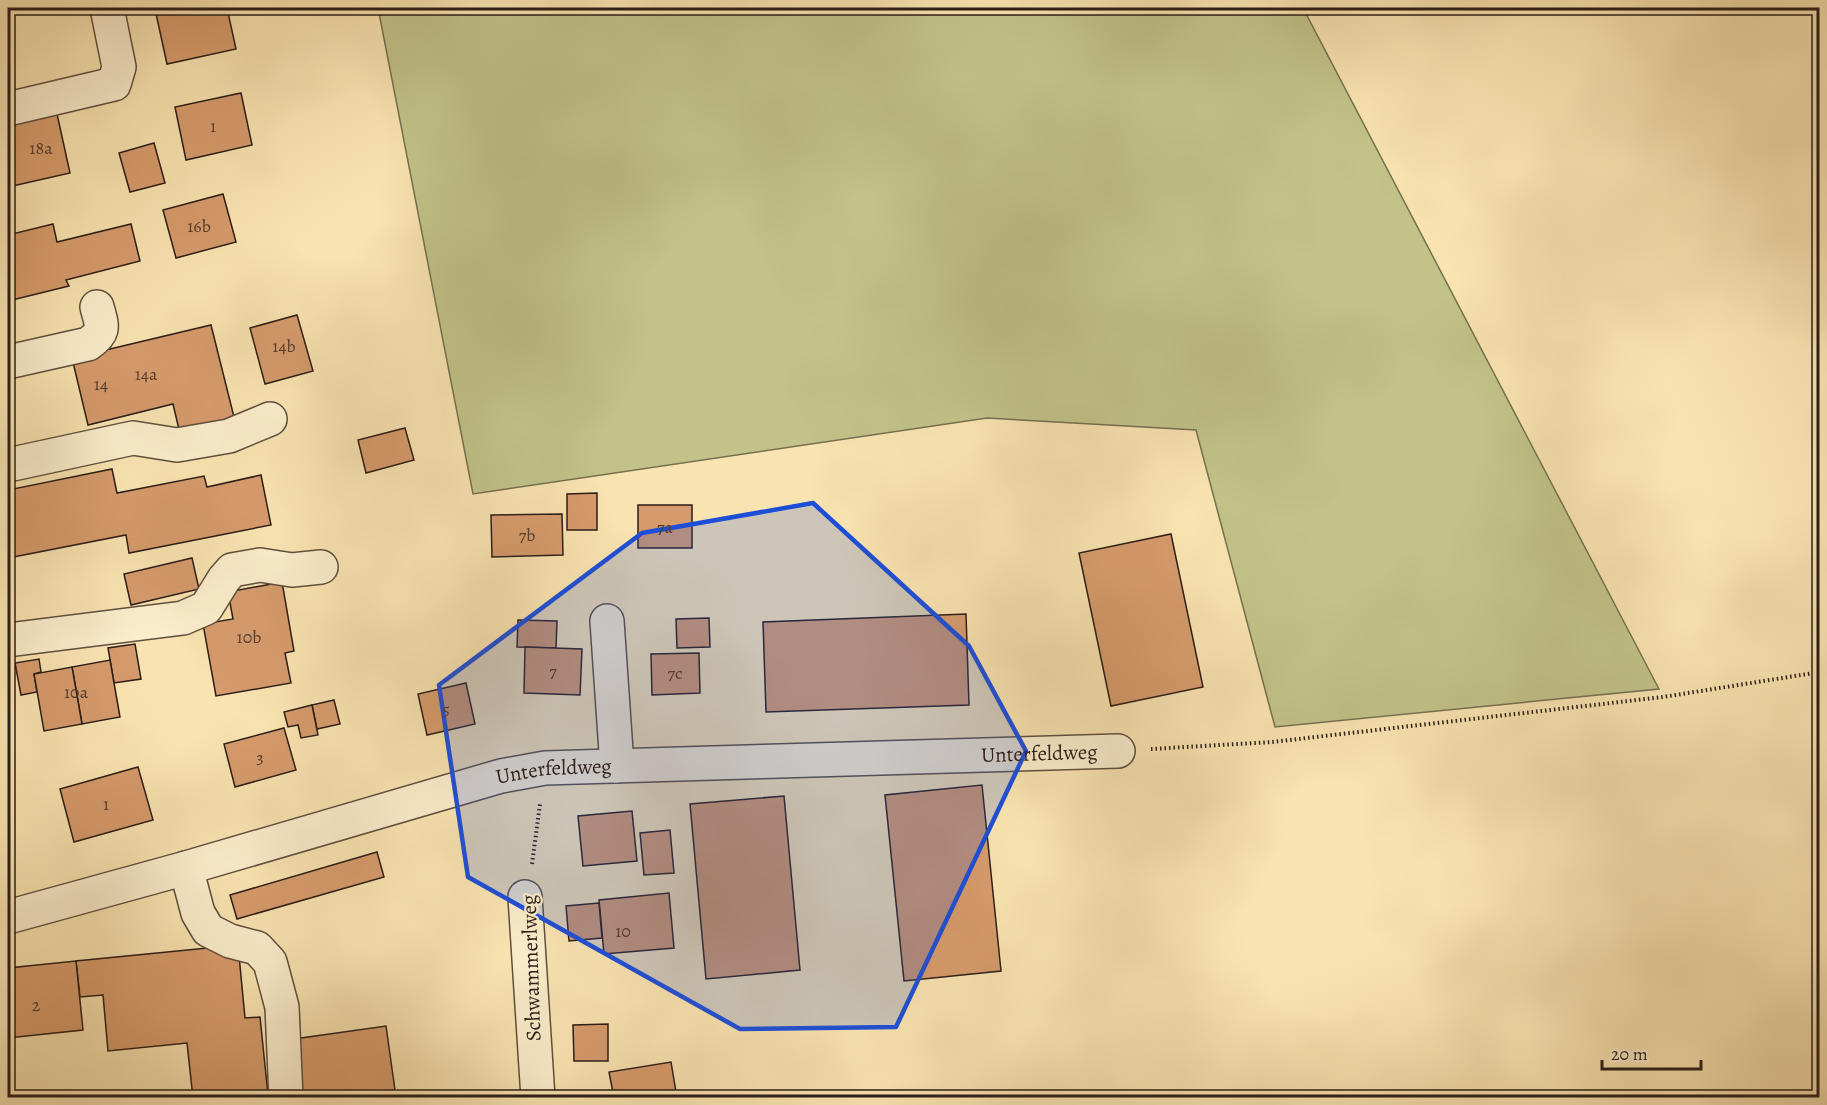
<svg xmlns="http://www.w3.org/2000/svg" width="1827" height="1105" viewBox="0 0 1827 1105" font-family="Alegreya,serif">
  <style>
    .green { fill: #c1c389; stroke: #767050; stroke-width: 1.5 }
    .building { fill: #d69b6c; stroke: #2b1d18; stroke-width: 1.5 }
    .lines { fill: none; stroke-linecap: round; stroke-linejoin: round }
    .minor-casing { stroke: #5e4f3e; stroke-width: 36 }
    .path { stroke: #2b1d18; stroke-width: 4; stroke-dasharray: 1.5 3; stroke-linecap: butt }
    .minor { stroke: #fbedcc; stroke-width: 33 }
    .marked { fill: #1d4ed8; fill-opacity: 0.2; stroke: #1d4ed8; stroke-width: 4.5; stroke-linejoin: round }
    .labels { text-anchor: middle; stroke-width: 4.5; stroke-linejoin: round; paint-order: stroke }
    .number-label { font-size: 18px; fill: #563c2d }
    .street-label { font-size: 21px; fill: #2b1d18; stroke: #fbedcc }
  </style>
  <rect width="100%" height="100%" fill="#f9e4b1"/>
  <filter id="stains"><feTurbulence type="fractalNoise" baseFrequency=".00333" numOctaves="4"/><feColorMatrix values="0 0 0 0 .2 0 0 0 0 .09 0 0 0 0 .02 0 0 0 .5 -.17"/></filter>
  <radialGradient id="worn" r=".72"><stop offset=".6" stop-color="#630" stop-opacity="0"/><stop offset="1" stop-color="#630" stop-opacity=".3"/></radialGradient>
  <path class="green" d="M378,8H1303L1659,689L1275,727L1196,430L987,418L473,494Z"/>
  <g class="building">
    <path d="M160,8H227L236,49L167,64L155,9Z"/>
    <path d="M241,93L252,145L186,160L175,107Z"/>
    <path d="M57,114L70,173L8,187V125Z"/>
    <path d="M154,143L165,183L130,192L119,153Z"/>
    <path d="M223,194L236,242L176,258L163,210Z"/>
    <path d="M53,224L57,242L131,224L140,261L66,280L69,286L8,301V235Z"/>
    <path d="M297,315L313,371L265,384L250,328Z"/>
    <path d="M211,325L236,425L181,438L173,404L88,425L72,358Z"/>
    <path d="M405,428L414,460L366,473L358,440Z"/>
    <path d="M112,469L117,493L204,476L207,487L261,475L271,525L129,553L126,535L8,558V490Z"/>
    <path d="M597,493V530H567V494Z"/>
    <rect x="638" y="505" width="54" height="43"/>
    <path d="M562,514L563,555L492,557L491,515Z"/>
    <path d="M1171,534L1203,687L1111,706L1079,553Z"/>
    <path d="M192,558L199,589L131,605L124,574Z"/>
    <path d="M282,582L294,651L285,653L291,683L216,696L203,624L233,619L228,592Z"/>
    <path d="M966,614L969,705L766,712L763,622Z"/>
    <path d="M709,618L710,647L677,648L676,619Z"/>
    <path d="M518,620L557,621L556,648L517,647Z"/>
    <path d="M135,644L141,679L114,683L108,648Z"/>
    <path d="M525,647L582,649L580,695L524,693Z"/>
    <path d="M699,653L700,693L652,695L651,654Z"/>
    <path d="M39,659L41,672L34,674L37,692L21,695L15,663Z"/>
    <path d="M110,660L120,717L82,724L72,667Z"/>
    <path d="M72,667L82,724L44,731L34,674Z"/>
    <path d="M466,683L475,724L427,735L418,694Z"/>
    <path d="M334,700L340,724L317,729L312,705Z"/>
    <path d="M312,705L318,735L301,738L298,725L288,727L284,712Z"/>
    <path d="M284,728L296,770L235,787L224,744Z"/>
    <path d="M138,767L153,820L74,842L60,789Z"/>
    <path d="M982,785L1001,971L904,981L885,795Z"/>
    <path d="M784,796L800,970L706,979L690,804Z"/>
    <path d="M632,811L637,861L583,866L578,816Z"/>
    <path d="M670,830L674,873L644,875L640,833Z"/>
    <path d="M377,852L384,877L237,919L230,895Z"/>
    <path d="M669,893L674,948L604,954L599,900Z"/>
    <path d="M599,903L602,938L569,941L566,906Z"/>
    <path d="M238,945L245,1018L260,1017L268,1095L247,1098H193L187,1043L108,1051L103,995L80,997L76,961Z"/>
    <path d="M76,961L83,1030L8,1038V968Z"/>
    <path d="M608,1024V1061H574L573,1025Z"/>
    <path d="M386,1026L395,1090L341,1098H295L287,1040Z"/>
    <path d="M671,1062L677,1098H614L609,1072Z"/>
  </g>
  <g class="lines">
    <defs>
      <g id="minor">
        <path d="M8,109L114,84L119,67L107,8"/>
        <path d="M8,362L88,344C106,332 102,326 97,307"/>
        <path d="M8,465L133,438L177,445L229,436L270,419"/>
        <path d="M607,621L617,766"/>
        <path d="M8,640L183,618L206,608L224,579L232,570L260,565L292,570L321,567"/>
        <path d="M186,868L198,913L208,930L230,941L257,948L270,962L282,1007L286,1098"/>
        <path d="M525,897L538,1098"/>
        <path id="s1" d="M8,917L186,868L501,776L545,768L1118,751"/>
      </g>
    </defs>
    <use href="#minor" class="minor-casing"/>
    <g class="path">
      <path d="M1151,749L1272,742L1663,697L1820,672"/>
      <path d="M532,864L540,804"/>
    </g>
    <use href="#minor" class="minor"/>
  </g>
  <path class="marked" d="M813,503L969,646L1026,751L896,1027L740,1029L468,877L439,685L642,533Z"/>
  <g class="labels">
    <g class="number-label">
      <text x="213" y="132">1</text>
      <text x="41" y="154">18a</text>
      <text x="199" y="232">16b</text>
      <text x="284" y="352">14b</text>
      <text x="146" y="380">14a</text>
      <text x="101" y="390">14</text>
      <text x="665" y="533">7a</text>
      <text x="527" y="541">7b</text>
      <text x="249" y="643">10b</text>
      <text x="553" y="677">7</text>
      <text x="675" y="679">7c</text>
      <text x="76" y="698">10a</text>
      <text x="446" y="715">5</text>
      <text x="260" y="763">3</text>
      <text x="106" y="810">1</text>
      <text x="623" y="937">10</text>
      <text x="36" y="1011">2</text>
    </g>
    <g class="street-label">
      <text dy="7" stroke="none"><textPath href="#s1" startOffset="1052">Unterfeldweg</textPath></text>
      <text dy="7" stroke="none"><textPath href="#s1" startOffset="566">Unterfeldweg</textPath></text>
      <text transform="translate(531 968) rotate(-92)" y="7">Schwammerlweg</text>
    </g>
  </g>
  <rect width="1827" height="1105" fill="none" stroke="#f9e4b1" stroke-width="30"/>
  <rect x="9" y="9" width="1809" height="1087" fill="none" stroke="#2b1d18" stroke-width="3"/>
  <rect x="15" y="15" width="1797" height="1075" fill="none" stroke="#2b1d18" stroke-width="1.5"/>
  <path d="M1602 1060v9h99v-9" fill="none" stroke="#2b1d18" stroke-width="3"/>
  <text x="1611" y="1060" font-size="18" fill="#2b1d18" stroke="#fbedcc" stroke-width="4.5" paint-order="stroke">20 m</text>
  <rect width="100%" height="100%" filter="url(#stains)"/>
  <rect width="100%" height="100%" fill="url(#worn)"/>
</svg>
